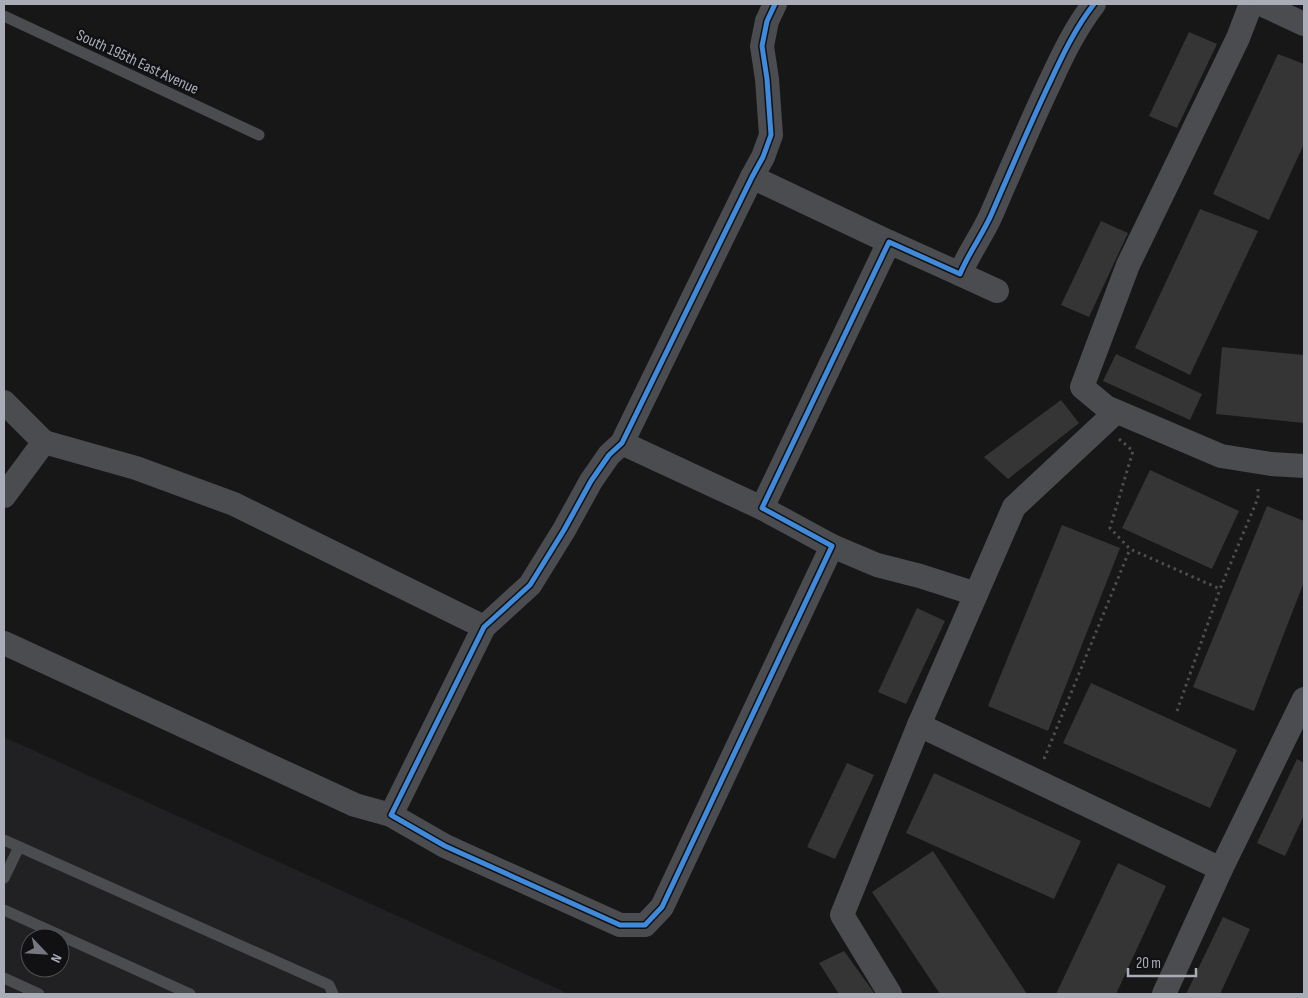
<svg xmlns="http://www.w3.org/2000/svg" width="1308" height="998" viewBox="0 0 1308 998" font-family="'Sofia Sans Condensed',sans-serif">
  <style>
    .built { fill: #212123; fill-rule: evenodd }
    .building { fill: #353536 }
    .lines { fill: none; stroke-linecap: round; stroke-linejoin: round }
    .path { stroke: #4d4e52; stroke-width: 3; stroke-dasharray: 2.5 4; stroke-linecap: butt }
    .lane { stroke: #4b4c50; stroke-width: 11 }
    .street { stroke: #4b4c50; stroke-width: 24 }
    .cycleway-casing { stroke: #111113; stroke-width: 8 }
    .cycleway { stroke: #408adc; stroke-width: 5 }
    .labels { text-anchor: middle; stroke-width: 5; stroke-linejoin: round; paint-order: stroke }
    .street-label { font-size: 16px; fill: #a8adb8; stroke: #111113 }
  </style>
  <rect width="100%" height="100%" fill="#171717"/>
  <path class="built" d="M4,737L569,994H4ZM30,938H60V968H30Z"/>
  <g class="building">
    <path d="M1189,32L1217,44L1177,128L1149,116Z"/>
    <path d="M1278,54L1304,64V144L1269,220L1213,194Z"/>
    <path d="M1200,209L1258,231L1190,375L1135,348Z"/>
    <path d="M1101,221L1128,233L1089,317L1061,305Z"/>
    <path d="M1222,347L1304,355V423L1216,414Z"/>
    <path d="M1116,354L1202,394L1190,420L1103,381Z"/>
    <path d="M1061,400L1079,423L1008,479L984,457Z"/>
    <path d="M1150,470L1239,511L1212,569L1122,528Z"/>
    <path d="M1267,506L1304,521V582L1254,711L1193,687Z"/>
    <path d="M1062,525L1120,548L1048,731L988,706Z"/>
    <path d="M917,608L945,621L906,704L878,692Z"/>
    <path d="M1091,683L1237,750L1210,808L1063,743Z"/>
    <path d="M1297,759L1304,763V815L1285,856L1257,843Z"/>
    <path d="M847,763L874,775L835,859L807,847Z"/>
    <path d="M934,773L1081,841L1054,899L906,833Z"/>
    <path d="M933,851L1027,994H940L872,892Z"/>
    <path d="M1118,863L1166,886L1116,994H1056Z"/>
    <path d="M1223,917L1250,929L1220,994H1186Z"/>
    <path d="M844,951L875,994H839L819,963Z"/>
  </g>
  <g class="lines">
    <g class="path">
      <path d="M1119,439L1133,451L1110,528L1130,549L1220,589L1258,498V486"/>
      <path d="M1177,711L1220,589"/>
      <path d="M1044,759L1130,549"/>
    </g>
    <g class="lane">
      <path d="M4,16L259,135"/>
      <path d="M4,840L329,985L333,994"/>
      <path d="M4,878L19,847"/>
      <path d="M4,910L190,994"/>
      <path d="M4,978L39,994"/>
    </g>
    <g class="street">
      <path d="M775,4L767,21L762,46L767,79L771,135L763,157L752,177L622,443L609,455L591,481L564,530L530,585L484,627L391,815L445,846L620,925H645L662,907L832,546L762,508L889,242L960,274C969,252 983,234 992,213C1011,169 1030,124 1051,80C1063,54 1076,27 1094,4"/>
      <path d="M1251,4L1238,38L1128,265L1082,387L1106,407L1221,456L1271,464L1304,466"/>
      <path d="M1261,4L1304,24"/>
      <path d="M752,177L889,242"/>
      <path d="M960,274L997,291"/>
      <path d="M4,402L44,442"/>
      <path d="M1116,412L1014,507L919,725L1221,869L1304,699"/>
      <path d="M622,443L762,508"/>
      <path d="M4,496L44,442L136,468L234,504L484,627"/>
      <path d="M832,546L877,565L920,576L976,594"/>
      <path d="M4,643L355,805L391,815"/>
      <path d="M890,994L842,915L919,725"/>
      <path d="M1164,994L1221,869"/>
    </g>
    <defs>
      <path id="cycleway" d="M775,4L767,21L762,46L767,79L771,135L763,157L752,177L622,443L609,455L591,481L564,530L530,585L484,627L391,815L445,846L620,925H645L662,907L832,546L762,508L889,242L960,274C969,252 983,234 992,213C1011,169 1030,124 1051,80C1063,54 1076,27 1094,4"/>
    </defs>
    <use href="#cycleway" class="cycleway-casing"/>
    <use href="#cycleway" class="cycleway"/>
  </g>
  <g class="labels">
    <g class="street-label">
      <text transform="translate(138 61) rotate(25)" y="6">South 195th East Avenue</text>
    </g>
  </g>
  <rect width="1308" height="998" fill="none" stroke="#a8adb8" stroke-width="10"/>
  <g transform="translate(45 953) rotate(115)"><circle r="24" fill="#111113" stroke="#4d4f55"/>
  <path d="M0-4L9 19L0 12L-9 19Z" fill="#757880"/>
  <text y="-8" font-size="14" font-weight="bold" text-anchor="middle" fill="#a8adb8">N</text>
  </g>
  <path d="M1128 968v8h68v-8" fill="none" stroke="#a8adb8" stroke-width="2.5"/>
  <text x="1136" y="968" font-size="15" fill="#a8adb8" stroke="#111113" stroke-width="4" paint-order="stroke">20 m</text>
</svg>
